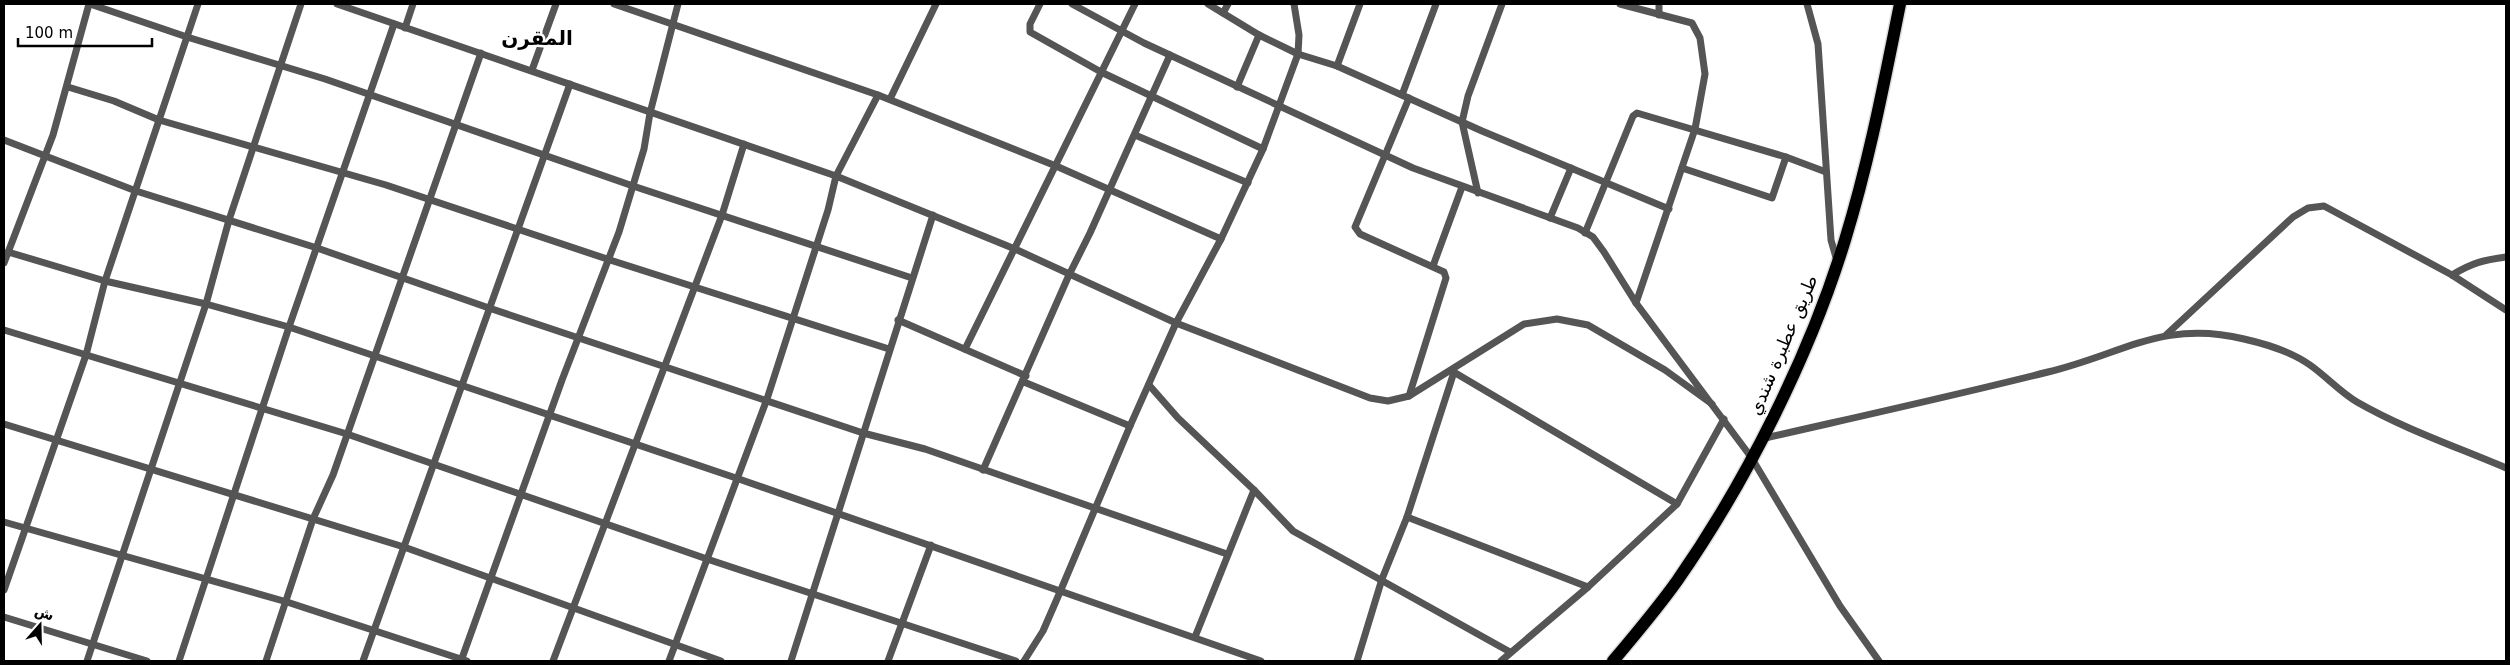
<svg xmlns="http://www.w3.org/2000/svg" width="2510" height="665" viewBox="0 0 2510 665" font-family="'DejaVu Sans','Noto Naskh Arabic',sans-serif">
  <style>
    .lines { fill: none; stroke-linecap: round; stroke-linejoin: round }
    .highway-casing { stroke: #dbdbdb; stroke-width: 15 }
    .street { stroke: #555; stroke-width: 7 }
    .highway { stroke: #000; stroke-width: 12 }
    .labels { text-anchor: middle; stroke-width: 5; stroke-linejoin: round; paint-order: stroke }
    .street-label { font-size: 18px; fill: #000; stroke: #fff }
    .quarter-label { font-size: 20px; font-weight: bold; fill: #000; stroke: #fff }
  </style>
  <rect width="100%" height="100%" fill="#fff"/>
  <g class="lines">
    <defs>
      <path id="highway" d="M1613,661C1635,635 1657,609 1677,581C1746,482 1810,355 1845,240C1869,162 1884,83 1900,4"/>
    </defs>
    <use href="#highway" class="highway-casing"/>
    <g class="street">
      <path d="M90,4L187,37L325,79L633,186L912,278"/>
      <path d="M337,4L836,176L1015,249L1176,323L1370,398L1388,401L1409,396L1524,324L1557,319L1588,325L1665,370L1712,404"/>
      <path d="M614,4L878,95L836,176L828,210L767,399L669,661"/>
      <path d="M1040,4L1030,24V32L1101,72L1263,149"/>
      <path d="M1072,4L1144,43L1413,168L1578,228L1593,237L1604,252L1636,303L1751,457L1840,606L1879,661"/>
      <path d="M1208,4L1259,35L1298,54L1337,66L1482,131L1669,209"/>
      <path d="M1620,4L1692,23L1700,38L1705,74L1695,129L1636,303"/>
      <path d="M1659,4V15"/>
      <path d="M1807,4L1818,44L1831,240L1837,261"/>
      <path d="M1223,13L1228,4"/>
      <path d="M405,28L413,4"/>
      <path d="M1337,66L1360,4"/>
      <path d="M532,70L556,4"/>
      <path d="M68,87L114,101L159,120L386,185L610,260L889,349"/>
      <path d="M1237,87L1259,35"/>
      <path d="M878,95L1056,166L1221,239"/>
      <path d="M1402,95L1436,4"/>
      <path d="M1409,98L1355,227L1360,234L1444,272L1446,278L1409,396"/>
      <path d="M890,99L936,4"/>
      <path d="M1135,135L1248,183"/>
      <path d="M4,140L136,191L317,248L489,308L863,433L925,449L1227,554"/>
      <path d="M1682,168L1772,198L1786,157"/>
      <path d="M1478,193L1462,122L1468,96L1502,4"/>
      <path d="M1550,218L1571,168"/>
      <path d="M1585,233L1633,116L1637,113L1786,157L1826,172"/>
      <path d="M8,252L105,281L206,304L289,327L736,478L1261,661"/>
      <path d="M4,263L53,135L89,4"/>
      <path d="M1433,266L1462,187"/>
      <path d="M2452,275C2472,263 2483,260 2506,257"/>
      <path d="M898,320L1026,376"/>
      <path d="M4,330L347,434L707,559L1016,661"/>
      <path d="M2166,335L2293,217L2308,208L2324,206L2452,275L2506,310"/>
      <path d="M965,349L1135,4"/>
      <path d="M1452,371L1677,504"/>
      <path d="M1024,382L1130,426"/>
      <path d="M1149,385L1178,418L1254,490"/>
      <path d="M4,424L404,547L721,661"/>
      <path d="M1761,439C1857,417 1953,396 2048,372C2121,355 2163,319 2244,339C2266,344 2292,352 2310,365C2327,377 2340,392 2357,402C2404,429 2457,447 2506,468"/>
      <path d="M983,470L1069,275L1090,233L1170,55"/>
      <path d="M1407,517L1588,587"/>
      <path d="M4,522L287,602L467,661"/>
      <path d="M4,590L86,355L105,281L198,4"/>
      <path d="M4,617L147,661"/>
      <path d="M1195,637L1254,490L1293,531L1510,652"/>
      <path d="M87,661L206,304L229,220L301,4"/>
      <path d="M179,661L289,327L394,24"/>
      <path d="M266,661L313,519L333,475L481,53"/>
      <path d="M363,661L570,84"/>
      <path d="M461,661L562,380L619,232L644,149L650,113L678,4"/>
      <path d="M553,661L722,215L744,144"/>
      <path d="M791,661L933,215"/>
      <path d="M888,661L931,545"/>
      <path d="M1024,661L1043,631L1060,592L1130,426L1176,323L1221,239L1263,149L1298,54L1299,35L1294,4"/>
      <path d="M1357,661L1382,579L1407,517L1454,372"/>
      <path d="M1501,661L1588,587L1677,504L1724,419"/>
    </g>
    <use href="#highway" class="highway"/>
  </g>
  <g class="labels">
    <g class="street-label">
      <text transform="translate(1783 345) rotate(-67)" y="6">طريق عطبرة شندي</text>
    </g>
    <g class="quarter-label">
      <text x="537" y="45">المقرن</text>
    </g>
  </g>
  <rect width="2510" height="665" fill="none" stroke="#000000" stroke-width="10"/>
  <g transform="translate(40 625) rotate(20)" stroke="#ffffff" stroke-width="4" paint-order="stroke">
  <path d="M0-4L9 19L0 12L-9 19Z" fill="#000000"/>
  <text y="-8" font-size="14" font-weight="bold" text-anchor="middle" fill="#000000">ش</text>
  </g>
  <path d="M18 38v8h134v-8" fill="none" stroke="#000000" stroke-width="2.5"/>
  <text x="25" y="38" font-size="15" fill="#000000" stroke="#ffffff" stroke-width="4" paint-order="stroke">100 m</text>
</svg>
